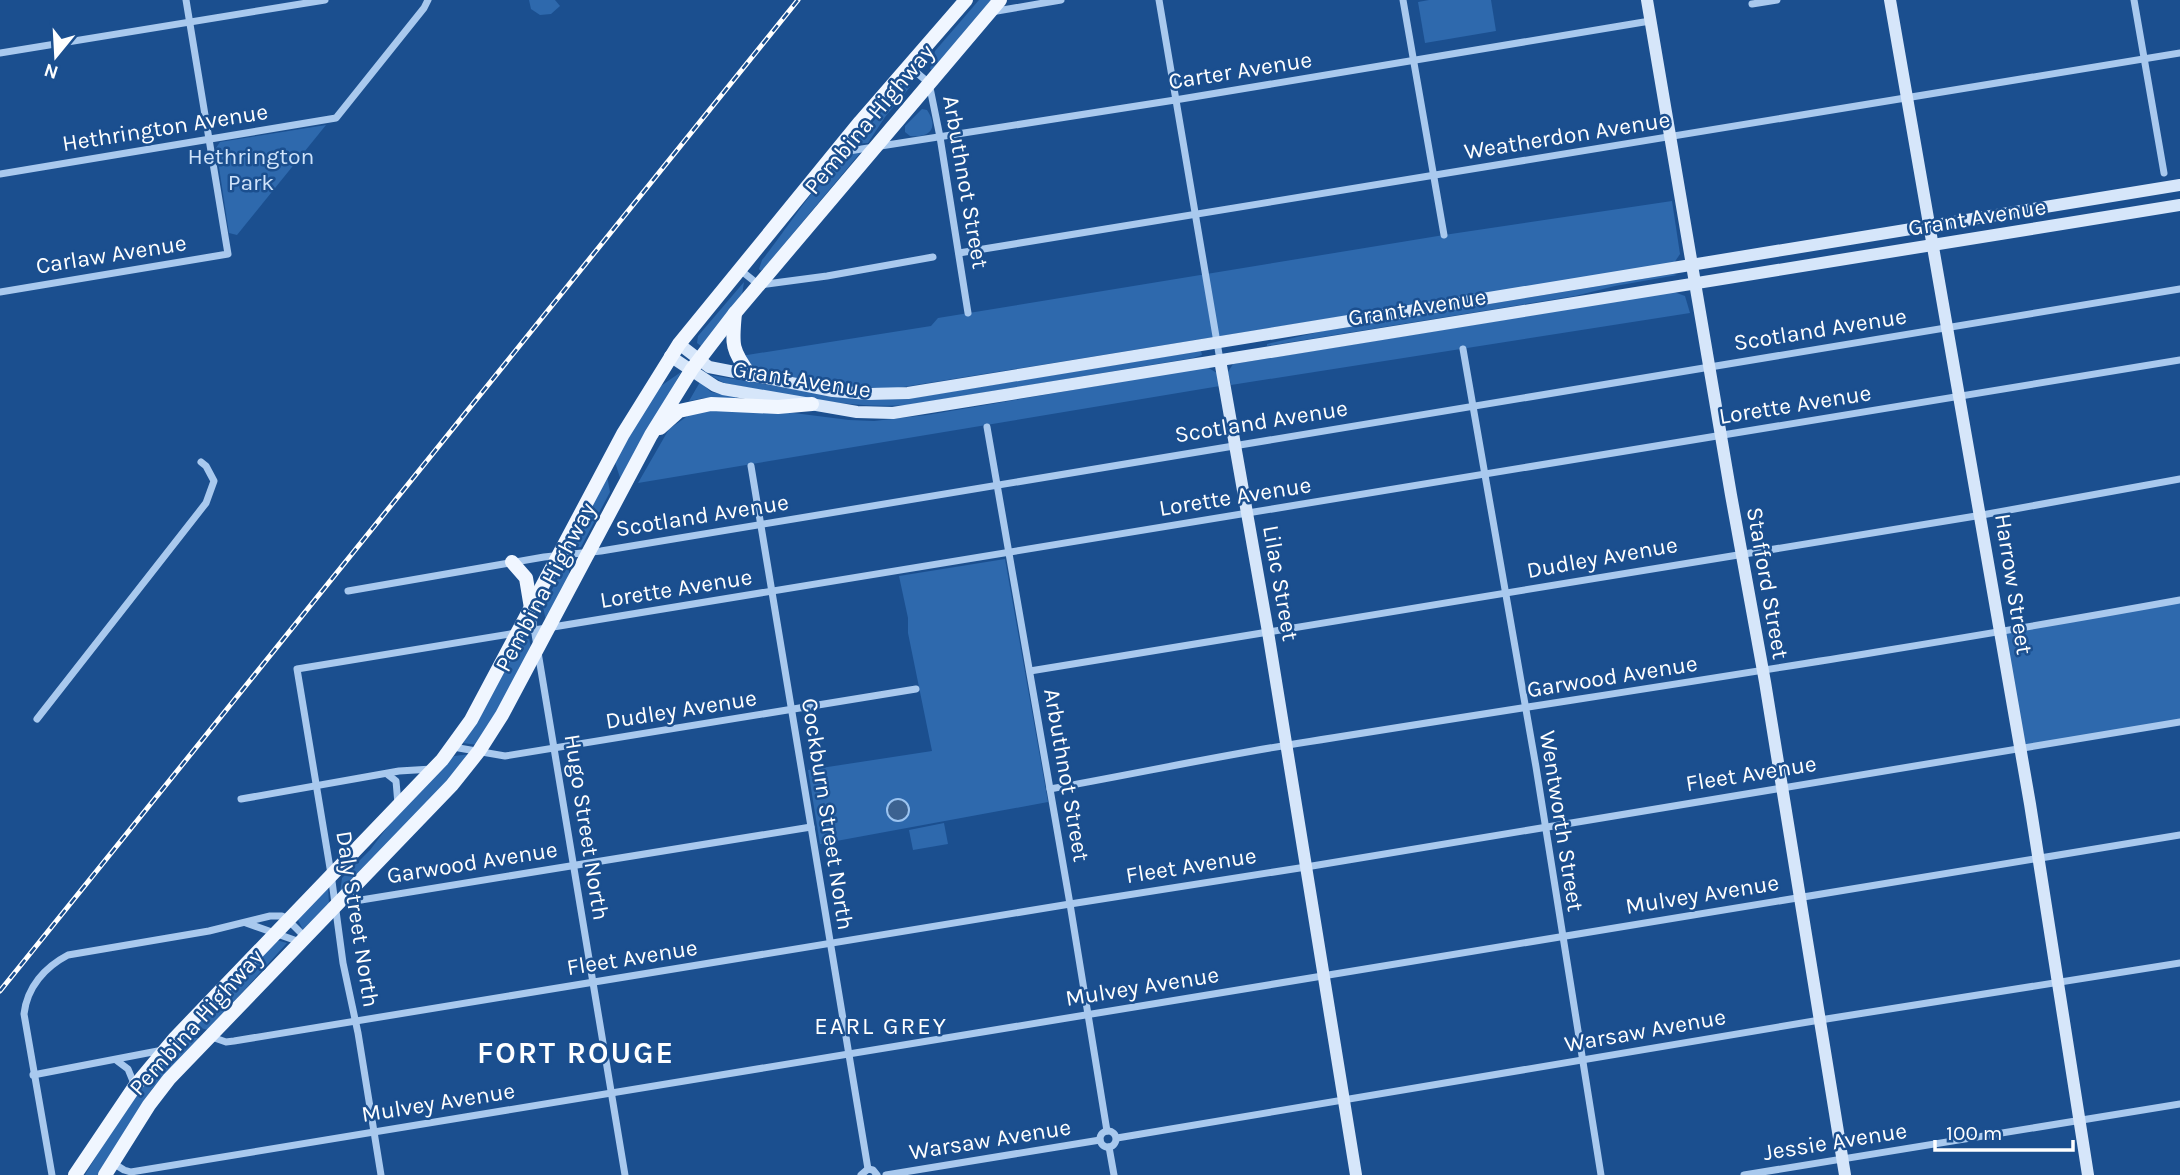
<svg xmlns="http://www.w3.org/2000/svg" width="2180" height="1175" viewBox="0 0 2180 1175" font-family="Karla,sans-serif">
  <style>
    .green { fill: #2e69ad }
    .water { fill: #3c6290; stroke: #9cc4f0; stroke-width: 2 }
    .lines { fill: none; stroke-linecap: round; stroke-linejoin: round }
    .street { stroke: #a9c9ee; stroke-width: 7 }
    .secondary { stroke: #d6e6fa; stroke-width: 12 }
    .primary { stroke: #f0f6ff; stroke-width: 14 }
    .rail-casing { stroke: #fff; stroke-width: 5 }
    .rail { stroke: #1b4f8f; stroke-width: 2.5; stroke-dasharray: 8; stroke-linecap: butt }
    .labels { text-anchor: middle; stroke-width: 5; stroke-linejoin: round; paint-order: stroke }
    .street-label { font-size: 23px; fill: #fff; stroke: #1b4f8f }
    .park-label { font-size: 23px; fill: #cfe3fa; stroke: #1b4f8f }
    .neighbourhood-label { font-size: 24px; letter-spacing: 2px; fill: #fff; stroke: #1b4f8f }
    .district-label { font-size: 30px; font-weight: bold; letter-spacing: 2px; fill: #fff; stroke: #1b4f8f }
  </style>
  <rect width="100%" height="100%" fill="#1b4f8f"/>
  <g class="green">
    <path d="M529,0H555L560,6L551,14L540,15L531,9Z"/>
    <path d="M979,0H991L932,70L930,69L935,51Z"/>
    <path d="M1429,0H1491L1496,31L1425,43L1418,2Z"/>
    <path d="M908,84L910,87L885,117L868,143L854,144L888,104Z"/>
    <path d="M922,109L927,110C939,128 930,138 910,136L905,132V126Z"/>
    <path d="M326,125L237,235L229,233L216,148L220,142Z"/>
    <path d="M853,153H860L765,267L761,271L759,269L762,260C782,236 829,162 853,153Z"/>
    <path d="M1672,201L1680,254L1674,263L891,389L831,385L756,370L741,356L931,326L938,318L1444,235Z"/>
    <path d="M1673,274L1677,275L1615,286L1575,296L1267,346V344L1323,331Z"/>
    <path d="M744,282L742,295L701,346L697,343L698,336Z"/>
    <path d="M1674,292L1685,296L1690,313L1231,385L1228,372L1233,364Z"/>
    <path d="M1201,351L1202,355L1193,358L908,405C846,409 785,394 724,383L710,375L841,397L871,400L912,398Z"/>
    <path d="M1207,367L1217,373L1220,386L638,483L669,429L692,413L703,410H770L849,420L874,421L927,415Z"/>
    <path d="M681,372L621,481L615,462L655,390Z"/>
    <path d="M700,382L711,392L736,397V400L704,398L689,401Z"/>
    <path d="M607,476L610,492L581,547L570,548Z"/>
    <path d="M1005,559L1048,802L820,844L808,770L932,751L908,633V618L899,576Z"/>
    <path d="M567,561L570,577L546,621L543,607Z"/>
    <path d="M2180,600V722L2019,748L2000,633Z"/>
    <path d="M529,637L531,649L478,745L463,743L517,645Z"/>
    <path d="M471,754L453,777L340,893L342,878L370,850L395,817L454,756Z"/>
    <path d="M944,823L948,844L913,850L909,830Z"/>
    <path d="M328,887L329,904L303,930L297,918Z"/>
    <path d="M276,940L287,943L208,1030L193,1026Z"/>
    <path d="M181,1038H200L152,1089L99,1175H85L123,1111Z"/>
  </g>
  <circle class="water" cx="898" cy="810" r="11"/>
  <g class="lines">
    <g class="street">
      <path d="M1159,0L1220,360"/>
      <path d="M1403,0L1444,235"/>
      <path d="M2134,0L2164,173"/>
      <path d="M1752,4L1777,0"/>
      <path d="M991,12L1061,0"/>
      <path d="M0,53L325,0"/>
      <path d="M910,67L929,83L940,137L968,313"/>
      <path d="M836,153L1175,100L1650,21"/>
      <path d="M0,174L336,118L424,8L428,0"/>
      <path d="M959,253L2180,53"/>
      <path d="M739,269L759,285L827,276L933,257"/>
      <path d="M0,292L228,254L186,0"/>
      <path d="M1463,349L1536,767L1601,1175"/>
      <path d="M987,427L1070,904L1107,1131"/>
      <path d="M751,466L868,1169"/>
      <path d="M348,591L544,557L601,551L2180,289"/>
      <path d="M531,610L625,1175"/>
      <path d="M1030,671L1982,515L2180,479"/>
      <path d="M37,719L206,503L214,481L206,466L201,462"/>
      <path d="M453,747L505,756L916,689"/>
      <path d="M387,774L396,781L398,804"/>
      <path d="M1050,789C1129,775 1208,758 1288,745C1585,697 1883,654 2180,600"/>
      <path d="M241,799L399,771L432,769"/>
      <path d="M346,894L361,900L811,827"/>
      <path d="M246,923L300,942"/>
      <path d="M209,1036L226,1042L234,1041L1070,904L1306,867L2180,722"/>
      <path d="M116,1060L128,1069L135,1086"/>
      <path d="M33,1075L163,1050"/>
      <circle cx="1108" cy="1139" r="8"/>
      <path d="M1117,1138L1820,1020L2180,963"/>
      <path d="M1109,1147L1114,1175"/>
      <path d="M113,1163L124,1170L131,1172L2180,835"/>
      <path d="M52,1175L24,1014C27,987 45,967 68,955L209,931L270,916H282L288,920L305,937"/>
      <path d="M381,1175L358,1033L343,963L331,874L297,669L2180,360"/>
      <path d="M861,1175L868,1169L873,1170L877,1175"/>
      <path d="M886,1175L1100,1140"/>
      <path d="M1744,1175L2180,1104"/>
    </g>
    <g class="secondary">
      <path d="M1647,0L1731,495L1765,682L1845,1175"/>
      <path d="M1890,0L2030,804L2088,1175"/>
      <path d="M679,344L709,367L833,391L869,394L908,393L2180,185"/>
      <path d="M670,356L715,386L723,389L857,412L893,413L2180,205"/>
      <path d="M1220,360L1268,632L1356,1175"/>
    </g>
    <g class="primary">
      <path d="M735,313C732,345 731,349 750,375"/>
      <path d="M660,428L679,411L711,404L778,407L812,404"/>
      <path d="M512,562L526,578L531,608"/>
      <path d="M75,1175L135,1086L175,1038L442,760L471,720L623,434L679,344L860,122L966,0"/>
      <path d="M105,1175L149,1105L169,1079L452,785L479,751L502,715L651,435L692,369L735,313L1000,0"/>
    </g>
    <defs>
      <path id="rail" d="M0,991L798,0"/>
    </defs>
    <use href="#rail" class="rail-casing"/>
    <use href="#rail" class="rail"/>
  </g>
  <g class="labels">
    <g class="street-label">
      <text transform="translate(1240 70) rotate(-9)" y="8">Carter Avenue</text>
      <text transform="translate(869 119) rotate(-50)" y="8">Pembina Highway</text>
      <text transform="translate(165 127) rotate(-9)" y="8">Hethrington Avenue</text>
      <text transform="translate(1567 135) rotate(-9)" y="8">Weatherdon Avenue</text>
      <text transform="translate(966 182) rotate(80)" y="8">Arbuthnot Street</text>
      <text transform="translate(1977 217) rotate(-9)" y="8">Grant Avenue</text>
      <text transform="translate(111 254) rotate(-9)" y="8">Carlaw Avenue</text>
      <text transform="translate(1417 307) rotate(-9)" y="8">Grant Avenue</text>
      <text transform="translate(1820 329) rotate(-9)" y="8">Scotland Avenue</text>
      <text transform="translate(802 379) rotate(9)" y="8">Grant Avenue</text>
      <text transform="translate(1795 404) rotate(-9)" y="8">Lorette Avenue</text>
      <text transform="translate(1261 421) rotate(-9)" y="8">Scotland Avenue</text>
      <text transform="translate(1235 496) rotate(-9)" y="8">Lorette Avenue</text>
      <text transform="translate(702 515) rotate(-9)" y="8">Scotland Avenue</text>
      <text transform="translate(1602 557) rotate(-10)" y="8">Dudley Avenue</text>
      <text transform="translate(1281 583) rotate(80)" y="8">Lilac Street</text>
      <text transform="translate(1768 583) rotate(80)" y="8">Stafford Street</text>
      <text transform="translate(2014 584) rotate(81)" y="8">Harrow Street</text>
      <text transform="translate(545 587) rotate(-62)" y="8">Pembina Highway</text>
      <text transform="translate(676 588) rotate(-9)" y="8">Lorette Avenue</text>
      <text transform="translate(1612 676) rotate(-9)" y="8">Garwood Avenue</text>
      <text transform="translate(681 709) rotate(-9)" y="8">Dudley Avenue</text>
      <text transform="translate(1751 773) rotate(-9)" y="8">Fleet Avenue</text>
      <text transform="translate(1067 775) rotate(80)" y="8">Arbuthnot Street</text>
      <text transform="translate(828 814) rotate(81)" y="8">Cockburn Street North</text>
      <text transform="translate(1562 821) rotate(81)" y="8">Wentworth Street</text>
      <text transform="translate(587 827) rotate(81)" y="8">Hugo Street North</text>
      <text transform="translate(472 862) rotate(-9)" y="8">Garwood Avenue</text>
      <text transform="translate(1191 865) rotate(-9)" y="8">Fleet Avenue</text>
      <text transform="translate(1702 894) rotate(-9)" y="8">Mulvey Avenue</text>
      <text transform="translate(358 919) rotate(81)" y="8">Daly Street North</text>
      <text transform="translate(632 957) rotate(-9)" y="8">Fleet Avenue</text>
      <text transform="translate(1142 986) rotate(-9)" y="8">Mulvey Avenue</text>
      <text transform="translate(196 1022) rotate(-48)" y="8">Pembina Highway</text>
      <text transform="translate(1645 1030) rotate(-10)" y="8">Warsaw Avenue</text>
      <text transform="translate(438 1102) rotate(-9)" y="8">Mulvey Avenue</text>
      <text transform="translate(990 1139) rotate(-9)" y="8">Warsaw Avenue</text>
      <text transform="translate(1835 1141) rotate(-9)" y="8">Jessie Avenue</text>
    </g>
    <g class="park-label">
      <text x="251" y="164">Hethrington<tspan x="251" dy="26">Park</tspan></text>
    </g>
    <g class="neighbourhood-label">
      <text x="881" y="1034">EARL GREY</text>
    </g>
    <g class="district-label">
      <text x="576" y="1063">FORT ROUGE</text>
    </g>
  </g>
  <g transform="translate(56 56) rotate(198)" stroke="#1b4f8f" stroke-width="5" paint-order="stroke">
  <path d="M0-5L12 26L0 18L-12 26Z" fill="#ffffff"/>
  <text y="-10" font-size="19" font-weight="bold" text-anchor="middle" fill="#ffffff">N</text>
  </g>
  <path d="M1935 1140v10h138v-10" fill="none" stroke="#ffffff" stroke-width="3.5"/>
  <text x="1946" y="1140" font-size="21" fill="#ffffff" stroke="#1b4f8f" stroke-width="5" paint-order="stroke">100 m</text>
</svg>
